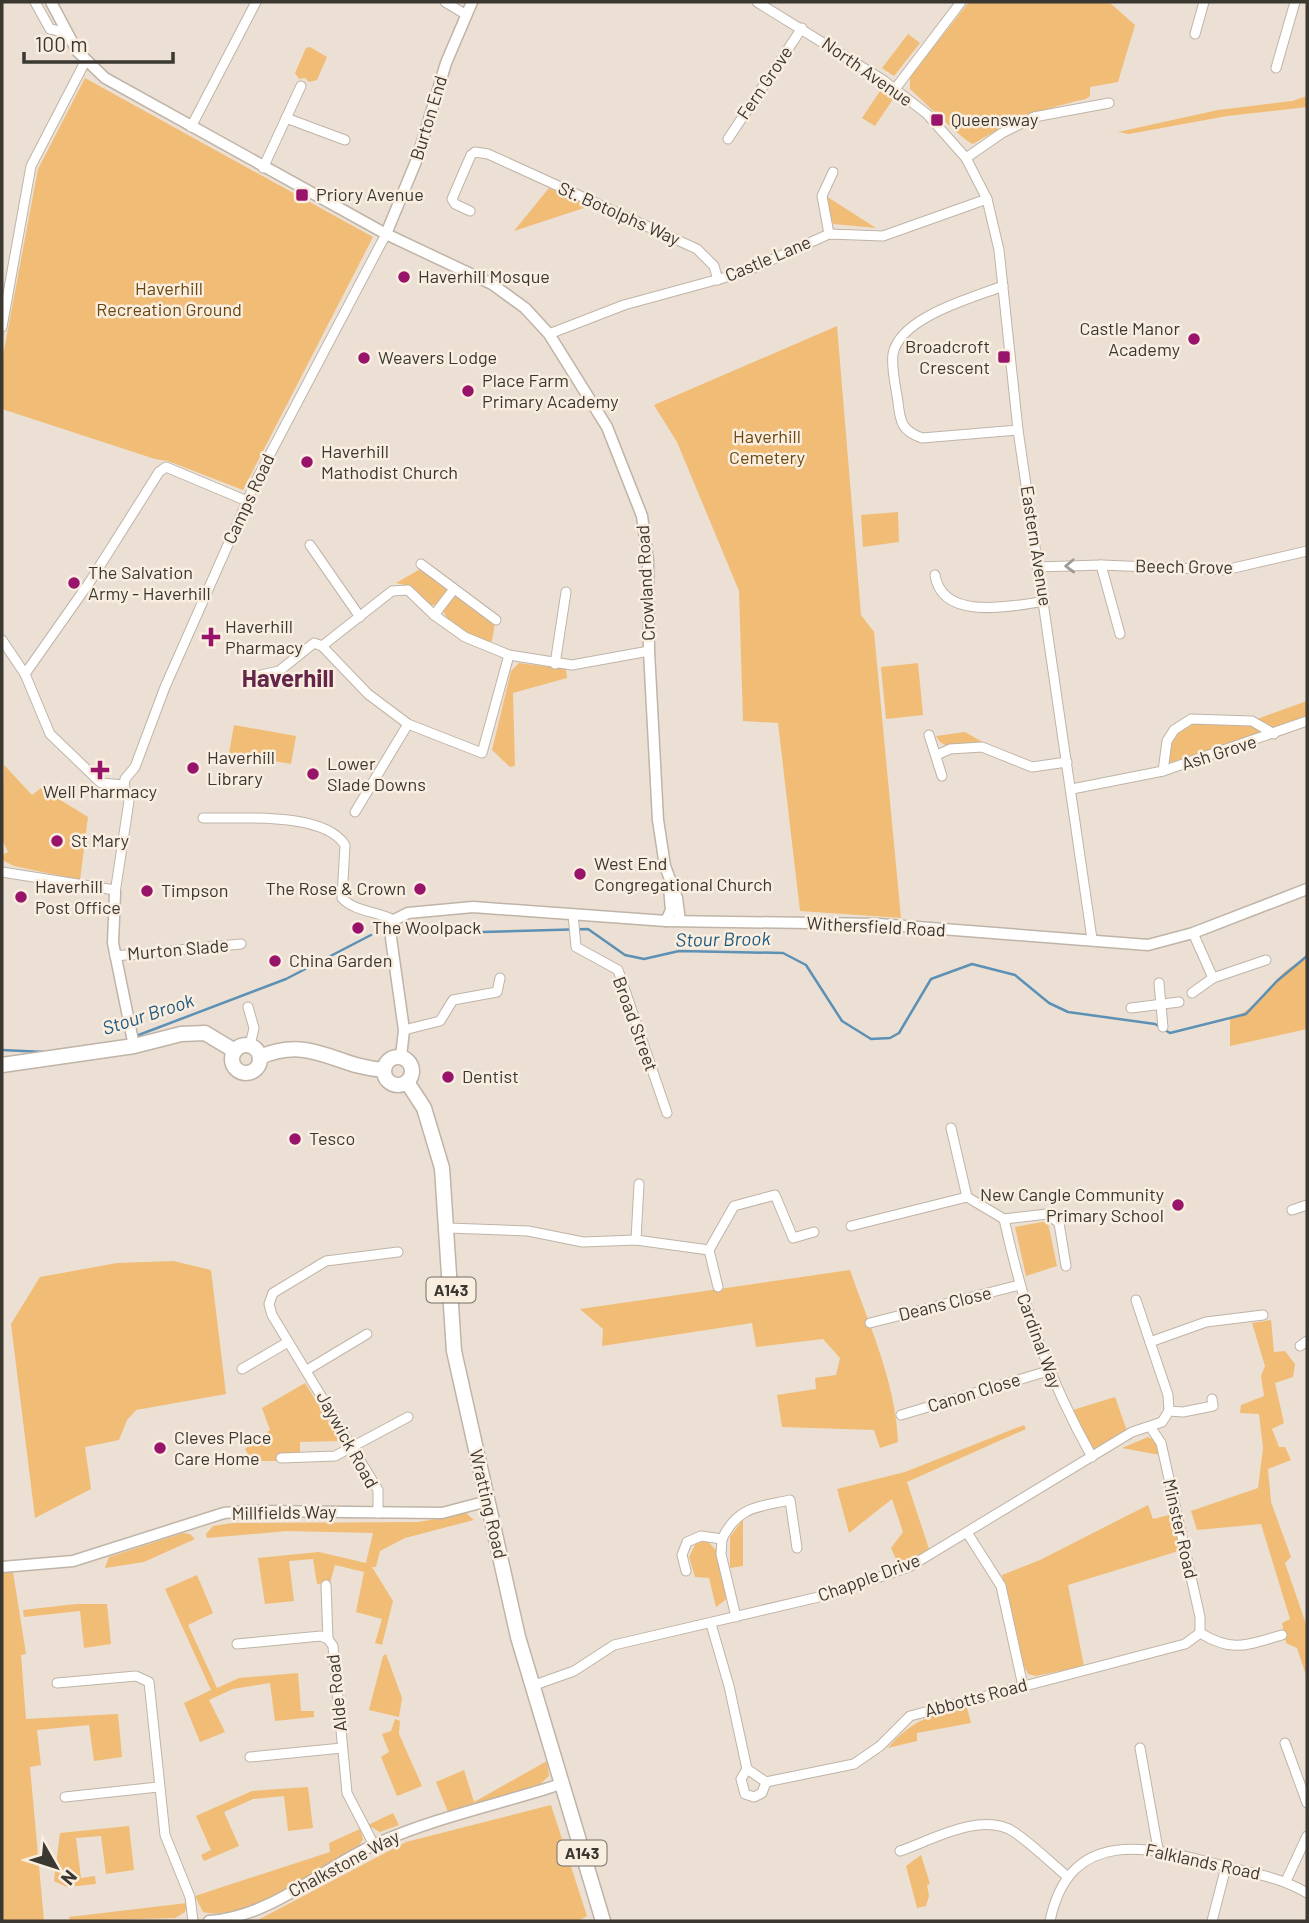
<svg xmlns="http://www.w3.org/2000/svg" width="1309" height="1923" viewBox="0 0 1309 1923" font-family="Barlow,sans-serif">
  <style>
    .green { fill: #f1bc75 }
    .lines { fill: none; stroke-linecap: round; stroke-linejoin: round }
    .stream { stroke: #5d90b5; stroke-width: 2.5 }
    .minor-casing { stroke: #bfb4a7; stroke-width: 11 }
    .tertiary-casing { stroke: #bfb4a7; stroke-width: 13 }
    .primary-casing { stroke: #bfb4a7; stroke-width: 17 }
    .minor { stroke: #fff; stroke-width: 9 }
    .tertiary { stroke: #fff; stroke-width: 10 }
    .primary { stroke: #fff; stroke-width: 14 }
    .oneway { stroke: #9d9b98 }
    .poi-dot { fill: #98146a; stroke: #f9eee0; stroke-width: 2.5 }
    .labels { text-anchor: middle; stroke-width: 5; stroke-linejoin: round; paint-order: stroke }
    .shield { fill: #f9eee0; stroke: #746e66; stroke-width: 2 }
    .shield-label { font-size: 16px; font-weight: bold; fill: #3b3731 }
    .street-label { font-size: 18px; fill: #3b3731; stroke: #f9eee0 }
    .poi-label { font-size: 18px; fill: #3b3731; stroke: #f9eee0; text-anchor: start }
    .park-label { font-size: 18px; fill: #6b470f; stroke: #f9eee0 }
    .water-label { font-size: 19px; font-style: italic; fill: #21597e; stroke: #f9eee0 }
    .district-label { font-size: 24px; font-weight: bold; fill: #642649; stroke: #f9eee0 }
  </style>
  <rect width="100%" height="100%" fill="#ebe0d3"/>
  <g class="green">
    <path d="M969,2H1109L1135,25L1118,82L1090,87V96L1086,99C1044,108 1010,121 973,144C965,142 921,99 910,89V77Z"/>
    <path d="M908,34L920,43L894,76L882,68Z"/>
    <path d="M310,47L327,57L317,80L309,82L305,78L299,79L295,73L306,48Z"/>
    <path d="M85,78L373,237L243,490L168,461L155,459L2,409V361L38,169Z"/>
    <path d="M880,91L893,99L875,126L862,118Z"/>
    <path d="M1307,96V107L1227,116L1129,134L1118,132L1218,110L1292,101Z"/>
    <path d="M549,188L590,206L514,231Z"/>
    <path d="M826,196L876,228L833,224Z"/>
    <path d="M837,326L861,615L874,632L901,918L800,911L778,723L743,721L739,591L677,442L654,405Z"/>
    <path d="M898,512L899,542L863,547L861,515Z"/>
    <path d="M422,568L445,586L448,592L435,605H430L410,586L396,583Z"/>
    <path d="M461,596L495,623L492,641L488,643C473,635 451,628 443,611L454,597Z"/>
    <path d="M519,663L566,669L567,678L513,693L515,766L510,767L492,750L511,671Z"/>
    <path d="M918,663L923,715L886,719L881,667Z"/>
    <path d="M1307,701V717L1276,729L1257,719Z"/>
    <path d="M1191,722L1251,724L1262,729L1258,735L1169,763L1165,757L1174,733Z"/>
    <path d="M234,725L296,736L291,764L229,753Z"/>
    <path d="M965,732L986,744C970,745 944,754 936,736Z"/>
    <path d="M4,765L32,795L41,788L88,817L80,880L14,866L2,860V855L8,852L2,839Z"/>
    <path d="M1307,959V1029L1230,1046V1019C1263,1008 1273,970 1307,959Z"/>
    <path d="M1042,1222L1048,1223L1057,1266L1026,1276L1015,1227Z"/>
    <path d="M173,1261L211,1270L226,1394L136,1410L127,1420L119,1440L85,1447L91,1489L35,1518L11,1324L40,1277L117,1263Z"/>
    <path d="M850,1270C869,1325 896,1383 898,1442L880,1448L874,1430L782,1427L777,1395L816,1389L815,1378L836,1375L840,1358L823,1339L756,1347L752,1323L602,1346L603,1329L580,1309Z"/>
    <path d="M1271,1320L1274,1352L1285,1351L1295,1364L1293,1377L1275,1383L1284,1423L1272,1429L1279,1447H1285L1291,1460L1268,1469L1271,1502L1291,1557L1285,1563L1307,1627V1678L1297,1648L1286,1643L1282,1623L1290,1619L1261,1524L1197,1530L1191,1511L1258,1488L1263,1448L1259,1414L1240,1413L1241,1405L1264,1396L1261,1376L1265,1366L1252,1323Z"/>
    <path d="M305,1383L341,1441L300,1442V1456L277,1461H252L245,1449L270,1430L262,1408Z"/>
    <path d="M1115,1397L1127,1431L1093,1451L1073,1410Z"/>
    <path d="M1024,1425L1026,1429L907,1482L929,1549L899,1566L891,1548L903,1532L892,1499L849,1533L837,1489L905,1472Z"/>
    <path d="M1148,1437L1155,1441L1160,1455L1122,1448Z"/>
    <path d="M1148,1505L1153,1519L1173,1514L1182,1550L1068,1585L1084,1666L1036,1676L1028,1674L1023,1664L1002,1575L1040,1560Z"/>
    <path d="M466,1513L474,1520L405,1538L380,1551L376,1567H372L393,1601L382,1645L375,1643L382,1619L356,1612L364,1572L335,1565L330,1583L317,1584L313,1559L289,1561L294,1601L265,1604L258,1558L319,1552L366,1563L373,1533L287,1531L207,1538L206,1534L213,1526L233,1523L419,1522Z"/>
    <path d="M743,1519V1566L730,1568V1537Z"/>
    <path d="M183,1533L190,1534L195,1539L144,1562L105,1568L109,1557Z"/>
    <path d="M707,1541L717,1551L728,1598L716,1607L709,1578L695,1577L689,1557L696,1543Z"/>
    <path d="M13,1572L26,1654L21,1655L26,1719L118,1714L122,1757L94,1761L89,1725L37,1730L41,1765L30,1767L44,1921H2V1573Z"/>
    <path d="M197,1575L213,1613L188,1625L217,1688L239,1678L298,1673L301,1711H314V1717L275,1721L270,1683L233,1689L209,1700L225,1732L200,1742L184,1703L211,1690L165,1589Z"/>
    <path d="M76,1604H107L111,1644L84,1648L80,1611L24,1617L23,1610Z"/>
    <path d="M386,1654L402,1698L399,1717L369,1710L383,1656Z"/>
    <path d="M966,1704L971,1723L917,1733V1741L888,1748C910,1721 934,1714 966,1704Z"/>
    <path d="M395,1719L400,1721L399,1734L422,1786L397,1796L381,1757L389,1752L382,1734L391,1731Z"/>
    <path d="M547,1761L549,1776L539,1785L448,1812L436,1782L464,1770L474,1802Z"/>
    <path d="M308,1787L313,1828L288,1831L284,1796L253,1799L224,1812L239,1846L204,1861L201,1855L211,1850L196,1816L252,1791Z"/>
    <path d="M551,1805L587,1916L578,1921H256L406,1842Z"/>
    <path d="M393,1813L399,1825L380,1832L368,1825Z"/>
    <path d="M129,1826L134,1870L106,1874L101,1836L76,1838L81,1878L95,1876L96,1884L67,1887L54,1881L60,1833Z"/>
    <path d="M360,1829L363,1839L357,1849C319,1870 246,1922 203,1912L195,1896L330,1852L329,1843Z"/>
    <path d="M921,1855L930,1884L927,1885L929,1896L926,1906L917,1908L906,1866Z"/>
    <path d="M187,1903L185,1912L175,1918L70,1921L69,1917Z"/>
  </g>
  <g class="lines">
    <g class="stream">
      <path d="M410,934L588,929L625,955L644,959L679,951L783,953L806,965L842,1021L871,1039L890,1038L899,1033L931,979L972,964L1015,975L1049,1003L1068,1012L1155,1024L1170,1033L1246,1014L1277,981L1307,956"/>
      <path d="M136,1036L286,979L371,935"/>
      <path d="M2,1050L44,1052"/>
    </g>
    <defs>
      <g id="minor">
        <path d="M35,2L50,29L65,32"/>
        <path d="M445,2L465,14"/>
        <path d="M757,2L883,80L927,114L966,158L987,199L999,250L1018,430L1092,939"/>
        <path d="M1195,34L1204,2"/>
        <path d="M1276,68L1295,2"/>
        <path d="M895,89L961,2"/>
        <path d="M286,118L345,140"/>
        <path d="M191,127L256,2"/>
        <path d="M728,139L802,28"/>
        <path d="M966,158L1002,133L1034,117L1109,103"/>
        <path d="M263,168L301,86"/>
        <path d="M470,211L455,204L452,199L471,155L475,152L488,154L697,249L714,266L718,280"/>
        <path d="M829,234L822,196L833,172"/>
        <path d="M1003,286C972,298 900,317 893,354C891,369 896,387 898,402C900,422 902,431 922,438L1018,430"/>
        <path d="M2,327L31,166L86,60"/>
        <path d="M549,334L624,305L745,272L829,234L883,236L987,199"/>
        <path d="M310,545L360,617"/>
        <path d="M421,564L496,620"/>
        <path d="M1101,565L1120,634"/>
        <path d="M1037,567L1101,565L1225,570L1307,551"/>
        <path d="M935,575C942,622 1013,606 1045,601"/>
        <path d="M434,615L454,589"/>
        <path d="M2,640L25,674L50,734L101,783L124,785"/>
        <path d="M322,646L368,694L408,724L482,753L509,655"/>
        <path d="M555,664L566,592"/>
        <path d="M25,674L89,583L159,472L166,467L247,501"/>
        <path d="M261,675L279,671L314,643L322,646L392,591L408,590L434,615L465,637L509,655L572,665L649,651"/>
        <path d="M929,735L942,776"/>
        <path d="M937,755L950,749L982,747L1032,767L1067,762"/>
        <path d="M1163,771L1167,741L1174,730L1191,719L1252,721L1274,734"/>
        <path d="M1072,789L1163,771L1307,721"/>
        <path d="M355,812L408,724"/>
        <path d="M203,818C240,819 323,811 345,845L342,898C355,912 377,911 394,920"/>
        <path d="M2,872L115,890"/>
        <path d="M115,893L129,801L124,785L125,779L135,767L165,687L257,479L386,234"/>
        <path d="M573,914L576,947L618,970L667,1113"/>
        <path d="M1193,933L1213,978L1266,960"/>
        <path d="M115,956L241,944"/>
        <path d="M1159,983L1163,1027"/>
        <path d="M1192,993L1213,978"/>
        <path d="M248,1007L254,1028L250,1045"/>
        <path d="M1131,1008L1179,1002"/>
        <path d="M404,1030L440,1021L453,1000L497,992L500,978"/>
        <path d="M951,1128L967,1197L1004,1219L1047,1214L1059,1223L1066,1266"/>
        <path d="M1292,1210L1307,1205"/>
        <path d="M1004,1219C1024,1309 1047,1376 1092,1457"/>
        <path d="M851,1226L967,1197"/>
        <path d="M448,1228L528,1231L583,1242L636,1240L709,1250L718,1287"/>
        <path d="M636,1240L639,1184"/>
        <path d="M709,1250L734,1206L775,1195L793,1238L814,1232"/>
        <path d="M1136,1300L1150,1342"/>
        <path d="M870,1323L1019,1285"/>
        <path d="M1300,1346L1307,1341"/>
        <path d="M242,1369L288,1342"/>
        <path d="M307,1370L367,1334"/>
        <path d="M1169,1411L1168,1395L1150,1342L1206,1322L1263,1315"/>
        <path d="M901,1415L1048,1371"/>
        <path d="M1151,1428L1161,1443L1200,1617V1633"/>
        <path d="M281,1458L335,1456L408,1417"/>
        <path d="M378,1513V1490L272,1315L269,1304L273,1293L326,1261L398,1252"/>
        <path d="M968,1534L1001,1586L1023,1686"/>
        <path d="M722,1539L721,1554L736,1617"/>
        <path d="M686,1571L682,1555L687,1542L701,1536L722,1539C738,1506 758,1507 790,1500L797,1548"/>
        <path d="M326,1585L328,1639L333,1646L347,1793L374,1845"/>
        <path d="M711,1624L729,1686L747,1769L766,1782L854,1764L880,1746L910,1716L1185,1644L1200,1633C1234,1653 1246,1645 1282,1635"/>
        <path d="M237,1644L321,1636L328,1639"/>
        <path d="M57,1683L136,1676L149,1682L165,1835L190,1897L193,1921"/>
        <path d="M532,1686L574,1671L614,1645L827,1595L909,1567L1132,1432L1162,1422L1169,1411L1183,1412L1213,1406L1212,1399"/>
        <path d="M1285,1743L1307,1803"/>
        <path d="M1140,1748L1158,1849"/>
        <path d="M250,1757L342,1748"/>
        <path d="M747,1769L741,1779L745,1794L754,1797L762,1793L766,1782"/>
        <path d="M65,1797L158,1787"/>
        <path d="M900,1851C932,1840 982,1811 1014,1832C1033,1845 1050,1862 1068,1877"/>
        <path d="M1286,1881L1307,1836"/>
        <path d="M1050,1921C1070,1825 1150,1847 1220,1865C1251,1873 1280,1877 1307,1893"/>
        <path d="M1212,1921L1226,1867"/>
      </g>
      <g id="tertiary">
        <path d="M51,2L77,51L105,78L386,234L492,284L525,308L549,334L607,427L642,516L648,561L649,651L658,820L665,866L677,898L680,921"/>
        <path d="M386,234L417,159L446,63L472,2"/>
        <path d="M115,893L113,943L134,1046"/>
        <path d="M666,921L671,910L669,887"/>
        <path d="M401,1057L404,1030L391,938L394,920L408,913L473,907L666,921L878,924L1148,945L1193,933L1307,889"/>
        <path d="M2,1567L73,1561L224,1513L247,1511L442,1513L488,1501"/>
        <path d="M209,1921C272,1917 323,1867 378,1843C437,1817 500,1804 561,1784"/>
      </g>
      <g id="primary">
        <circle cx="246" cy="1059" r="14"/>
        <path d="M260,1057C312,1035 335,1067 384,1070"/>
        <circle cx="398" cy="1071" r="14"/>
        <path d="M2,1065L134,1046L181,1034L205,1033L235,1051"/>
        <path d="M407,1082L424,1108L442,1168L454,1351L518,1637L603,1921"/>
      </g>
    </defs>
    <use href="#minor" class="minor-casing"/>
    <use href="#tertiary" class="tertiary-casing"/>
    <use href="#primary" class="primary-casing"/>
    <use href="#minor" class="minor"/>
    <use href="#tertiary" class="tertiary"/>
    <use href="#primary" class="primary"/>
  </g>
  <defs><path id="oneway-chevron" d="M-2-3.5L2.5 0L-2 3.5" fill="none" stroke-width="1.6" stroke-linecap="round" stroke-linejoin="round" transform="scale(1.75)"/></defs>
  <use class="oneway" href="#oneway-chevron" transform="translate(1070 566) rotate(178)"/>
  <g class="poi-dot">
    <rect x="930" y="113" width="14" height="14" rx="3.5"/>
    <rect x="295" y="188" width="14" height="14" rx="3.5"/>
    <circle cx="404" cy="277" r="7"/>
    <circle cx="1194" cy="339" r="7"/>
    <rect x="997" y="350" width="14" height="14" rx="3.5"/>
    <circle cx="364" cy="358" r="7"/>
    <circle cx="468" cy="391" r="7"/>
    <circle cx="307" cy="462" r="7"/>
    <circle cx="74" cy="583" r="7"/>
    <path d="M207.5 626.5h7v7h7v7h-7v7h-7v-7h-7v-7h7z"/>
    <circle cx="193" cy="768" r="7"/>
    <path d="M96.5 759.5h7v7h7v7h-7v7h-7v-7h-7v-7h7z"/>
    <circle cx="313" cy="774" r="7"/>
    <circle cx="57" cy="841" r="7"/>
    <circle cx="580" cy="874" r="7"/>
    <circle cx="420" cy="889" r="7"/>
    <circle cx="147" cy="891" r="7"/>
    <circle cx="21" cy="897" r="7"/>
    <circle cx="358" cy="928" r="7"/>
    <circle cx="275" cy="961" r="7"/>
    <circle cx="448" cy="1077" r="7"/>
    <circle cx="295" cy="1139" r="7"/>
    <circle cx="1178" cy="1205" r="7"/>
    <circle cx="160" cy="1448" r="7"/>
  </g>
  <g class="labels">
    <g class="shield">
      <rect x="426.5" y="1277.5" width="49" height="25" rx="5"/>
      <rect x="557.5" y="1840.5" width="49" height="25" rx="5"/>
    </g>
    <g class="shield-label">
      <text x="451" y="1296">A143</text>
      <text x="582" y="1859">A143</text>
    </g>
    <g class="street-label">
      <text transform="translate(867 72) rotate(35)" y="6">North Avenue</text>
      <text transform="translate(765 83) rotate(-56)" y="6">Fern Grove</text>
      <text transform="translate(429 118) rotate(-73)" y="6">Burton End</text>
      <text transform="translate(619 214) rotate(24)" y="6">St. Botolphs Way</text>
      <text transform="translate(768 259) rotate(-23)" y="6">Castle Lane</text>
      <text transform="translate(249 499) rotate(-65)" y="6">Camps Road</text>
      <text transform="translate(1036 546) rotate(81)" y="6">Eastern Avenue</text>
      <text transform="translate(1184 567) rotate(1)" y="6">Beech Grove</text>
      <text transform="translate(646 583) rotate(-93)" y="6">Crowland Road</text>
      <text transform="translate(1219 753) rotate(-18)" y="6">Ash Grove</text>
      <text transform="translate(876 927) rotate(3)" y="6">Withersfield Road</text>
      <text transform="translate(178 950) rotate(-5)" y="6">Murton Slade</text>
      <text transform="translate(635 1024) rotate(70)" y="6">Broad Street</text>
      <text transform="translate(945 1304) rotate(-14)" y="6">Deans Close</text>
      <text transform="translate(1039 1341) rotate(70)" y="6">Cardinal Way</text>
      <text transform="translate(974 1393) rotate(-17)" y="6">Canon Close</text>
      <text transform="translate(347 1440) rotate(61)" y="6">Jaywick Road</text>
      <text transform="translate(488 1504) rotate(77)" y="6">Wratting Road</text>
      <text transform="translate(284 1513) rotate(-1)" y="6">Millfields Way</text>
      <text transform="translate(1180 1529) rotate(77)" y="6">Minster Road</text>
      <text transform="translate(869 1578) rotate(-20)" y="6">Chapple Drive</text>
      <text transform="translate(337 1693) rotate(-96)" y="6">Alde Road</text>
      <text transform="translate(976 1698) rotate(-15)" y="6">Abbotts Road</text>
      <text transform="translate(1203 1862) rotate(12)" y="6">Falklands Road</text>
      <text transform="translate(344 1864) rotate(-28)" y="6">Chalkstone Way</text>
    </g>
    <g class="poi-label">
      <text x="951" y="126">Queensway</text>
      <text x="316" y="201">Priory Avenue</text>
      <text x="418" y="283">Haverhill Mosque</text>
      <text x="1180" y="335" text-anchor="end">Castle Manor<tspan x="1180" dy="21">Academy</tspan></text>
      <text x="990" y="353" text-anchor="end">Broadcroft<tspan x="990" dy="21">Crescent</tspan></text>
      <text x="378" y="364">Weavers Lodge</text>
      <text x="482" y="387">Place Farm<tspan x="482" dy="21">Primary Academy</tspan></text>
      <text x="321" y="458">Haverhill<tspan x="321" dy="21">Mathodist Church</tspan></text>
      <text x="88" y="579">The Salvation<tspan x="88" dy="21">Army - Haverhill</tspan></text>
      <text x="225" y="633">Haverhill<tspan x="225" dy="21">Pharmacy</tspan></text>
      <text x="207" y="764">Haverhill<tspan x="207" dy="21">Library</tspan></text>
      <text x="327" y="770">Lower<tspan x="327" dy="21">Slade Downs</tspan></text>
      <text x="100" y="798" text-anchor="middle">Well Pharmacy</text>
      <text x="71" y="847">St Mary</text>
      <text x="594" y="870">West End<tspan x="594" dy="21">Congregational Church</tspan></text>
      <text x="35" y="893">Haverhill<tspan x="35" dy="21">Post Office</tspan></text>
      <text x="406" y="895" text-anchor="end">The Rose &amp; Crown</text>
      <text x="161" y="897">Timpson</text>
      <text x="372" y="934">The Woolpack</text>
      <text x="289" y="967">China Garden</text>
      <text x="462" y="1083">Dentist</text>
      <text x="309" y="1145">Tesco</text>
      <text x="1164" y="1201" text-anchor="end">New Cangle Community<tspan x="1164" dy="21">Primary School</tspan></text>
      <text x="174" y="1444">Cleves Place<tspan x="174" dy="21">Care Home</tspan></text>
    </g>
    <g class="park-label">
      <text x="169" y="295">Haverhill<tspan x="169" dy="21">Recreation Ground</tspan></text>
      <text x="767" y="443">Haverhill<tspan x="767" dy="21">Cemetery</tspan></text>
    </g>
    <g class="water-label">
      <text transform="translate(723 939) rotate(-1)" y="7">Stour Brook</text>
      <text transform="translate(148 1014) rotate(-18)" y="7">Stour Brook</text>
    </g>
    <g class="district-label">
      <text x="288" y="687">Haverhill</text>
    </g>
  </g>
  <rect width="1309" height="1923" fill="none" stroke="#3b3731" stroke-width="7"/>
  <g transform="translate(56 1867) rotate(129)" stroke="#f9eee0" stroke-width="5" paint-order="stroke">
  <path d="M0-5L12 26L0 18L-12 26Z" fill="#3b3731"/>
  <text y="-10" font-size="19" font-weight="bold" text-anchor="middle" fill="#3b3731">N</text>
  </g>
  <path d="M24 52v10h149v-10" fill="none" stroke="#3b3731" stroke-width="3.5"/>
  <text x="35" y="52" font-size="21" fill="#3b3731" stroke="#f9eee0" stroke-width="5" paint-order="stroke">100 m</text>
</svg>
